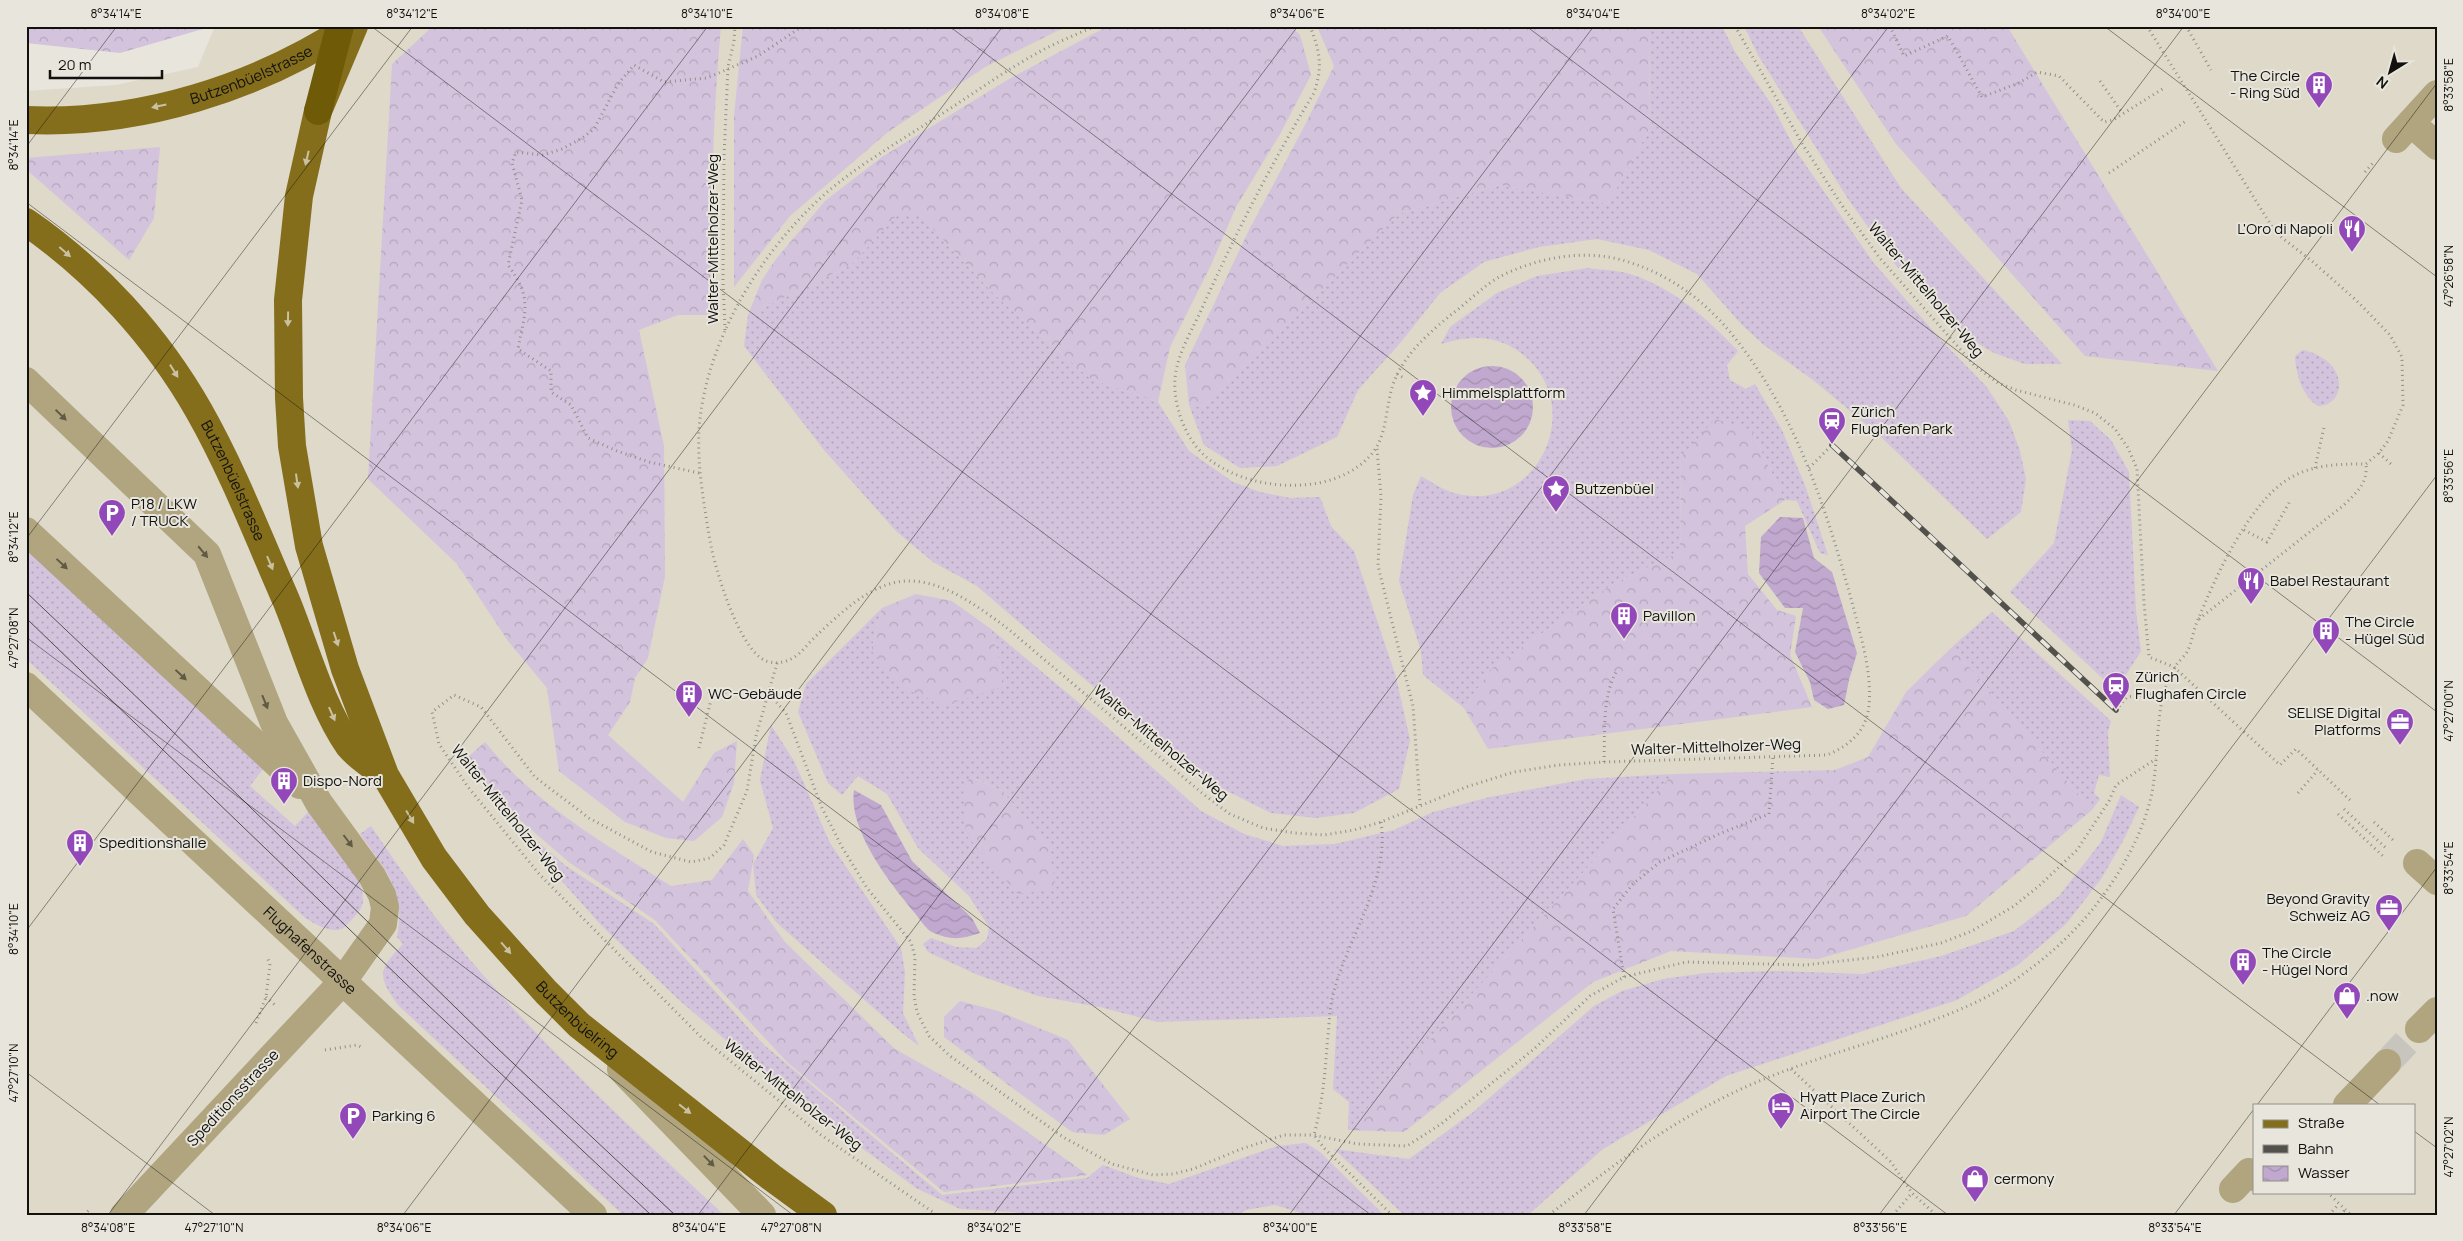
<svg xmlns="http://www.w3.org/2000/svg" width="2463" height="1241" viewBox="0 0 2463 1241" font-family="Manrope,sans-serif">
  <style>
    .built { fill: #ded9c9; fill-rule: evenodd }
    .grass { fill: url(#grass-dots); fill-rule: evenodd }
    .forest { fill: url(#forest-crowns) }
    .water { fill: url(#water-waves) }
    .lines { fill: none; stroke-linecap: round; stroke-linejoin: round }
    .minor-tunnel { stroke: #c7c5bd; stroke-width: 28; stroke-dasharray: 28 14; stroke-linecap: butt }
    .path { stroke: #919089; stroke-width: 3; stroke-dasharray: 1 4; stroke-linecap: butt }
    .minor { stroke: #b0a57f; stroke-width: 28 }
    .major { stroke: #846e1b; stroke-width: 28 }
    .highway { stroke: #6f5b07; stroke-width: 28 }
    .tram { stroke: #53514c; stroke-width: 1 }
    .rail-casing { stroke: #53514c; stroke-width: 5.5 }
    .rail { stroke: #e7e5dc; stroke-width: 4; stroke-dasharray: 11; stroke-linecap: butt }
    .oneway { fill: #c9c1a2 }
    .oneway2 { fill: #615b46 }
    .ticks { fill: none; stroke: #12110e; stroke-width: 1; stroke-opacity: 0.45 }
    .labels { text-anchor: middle; stroke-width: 4; stroke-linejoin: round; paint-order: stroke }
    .street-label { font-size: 15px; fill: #12110e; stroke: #e7e5dc }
    .poi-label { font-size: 15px; fill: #12110e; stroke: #e7e5dc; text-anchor: start }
    .neatline { fill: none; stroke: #12110e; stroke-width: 2 }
    .ticks-label { font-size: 12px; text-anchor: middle; fill: #12110e }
  </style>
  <defs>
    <pattern id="grass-dots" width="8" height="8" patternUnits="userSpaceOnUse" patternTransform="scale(1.25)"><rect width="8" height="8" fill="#d3c3dd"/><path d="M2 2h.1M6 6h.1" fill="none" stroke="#b4a6bc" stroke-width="1.8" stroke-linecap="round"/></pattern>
    <pattern id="forest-crowns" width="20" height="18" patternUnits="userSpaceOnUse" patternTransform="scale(1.25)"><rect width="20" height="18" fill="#d3c3dd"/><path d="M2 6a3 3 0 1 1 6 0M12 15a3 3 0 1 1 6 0" fill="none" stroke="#b4a6bc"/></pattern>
    <pattern id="water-waves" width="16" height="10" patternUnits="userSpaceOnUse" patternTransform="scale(1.25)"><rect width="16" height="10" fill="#c0a8ce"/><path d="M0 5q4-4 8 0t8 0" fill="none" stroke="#a490b0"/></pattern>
  </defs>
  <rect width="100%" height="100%" fill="#e7e5dc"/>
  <path class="built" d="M215,26H2437V1215H26V91L116,85L198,67ZM2254,1105H2414V1192H2254Z"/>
  <g class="grass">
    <path d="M1650,26H1722L1735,52L1772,105L1796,151L1873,262L1941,340L1986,386L2009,421L2020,451L2026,479L2021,512L1987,539L1878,434L1813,380L1764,345L1742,325L1697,274L1649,250L1597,239L1539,247L1484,262L1440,293L1401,342L1358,390L1337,437L1277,466L1240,468L1204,445L1189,405L1203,407L1398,214L1499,185L1608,204L1649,130Z"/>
    <path d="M1744,26H1798L1901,188L2062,364H2025L1994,353L1951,327L1894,263L1848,199L1758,55Z"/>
    <path d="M896,216H921L995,295L1091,379L1158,402L1189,451L1233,482L1260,492L1290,498L1320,497L1331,526L1354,551L1396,677L1410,740L1399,789L1354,813L1316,818L1271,813L1205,780L1124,713L977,586L933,562L896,531L824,450L744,346L748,315L851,265Z"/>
    <path d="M1588,268C1601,270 1617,270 1630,274C1674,288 1706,318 1738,351L1727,365L1730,380L1746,389L1755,384L1782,430L1806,488L1828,555L1820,553L1797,501L1785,500L1751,430L1681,457L1680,552L1613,584L1491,669L1464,708L1423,675L1421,651L1399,581L1413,495L1421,476C1433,483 1444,491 1458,494C1537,512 1585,411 1527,358C1502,335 1473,334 1441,344L1450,327L1497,293L1537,276Z"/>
    <path d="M2303,350C2312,352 2321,356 2328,362C2345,376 2343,405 2318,406C2302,396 2296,374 2295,356Z"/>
    <path d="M2068,420L2090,421L2111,440L2129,472L2136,611L2141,651L2116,691L2010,592L2054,543L2072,450Z"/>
    <path d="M26,548L264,768L250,786L295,826L309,811C325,832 370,878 362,906C359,913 350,921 345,927C334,936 312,923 303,916L26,659Z"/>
    <path d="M882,608L871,650L1005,686L991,629L1098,719L1201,811L1244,834L1283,846L1335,844L1394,830L1433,812L1490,797L1586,779L1673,774L1348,1130L1349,1102L1333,1089L1337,1016L1157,1022L1100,1007L1038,996L978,975L928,952L923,944L931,938L956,947L977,948L987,939L989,927L969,896L918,848L887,794L858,776L842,795L828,783L798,712L806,684ZM972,777L1002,791L1049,847Z"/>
    <path d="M1992,612L2111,721L2108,732L2110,777L2099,775L2094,793L2100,799L2092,810L1952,647Z"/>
    <path d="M771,725L794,761L830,843L901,948L905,972L903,1013L919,1046L901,1032L777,923L756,895L753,864L773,828L760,780Z"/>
    <path d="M2121,795L2139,807L2123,841L2101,879L2066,924L2018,965L1957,1000L1726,1076L1603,1149L1528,1215H1404L1334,1149L1409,1159L1472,1113L1594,1006L1622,991L1663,979L1706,973L1777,971L1863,974L1941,956L2014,931L2059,896L2101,842Z"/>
    <path d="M371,826C402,872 434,918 470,960C546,1049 638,1135 724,1215H623L398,1005C376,975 379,969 403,944L397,937C406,890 385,870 360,834Z"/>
    <path d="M525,831L566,866L654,924L763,1044L942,1195L1087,1178L1103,1165L1138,1178L1169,1184L1277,1146L1306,1143L1320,1152L1384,1215H1307L1275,1205L1246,1210L1238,1215H1022L1014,1212L960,1209L916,1188L839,1131L762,1071L679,1000L600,924L521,835Z"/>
  </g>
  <g class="forest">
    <path d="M26,26H213L120,53L26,43Z"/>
    <path d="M433,26H721C712,123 711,218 710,315H678L639,330L664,446L665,576L648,658L635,678L630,702L608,735L683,802L714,753L737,741L734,783L722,817L694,841L666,838L625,822L559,771L547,688L508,641L457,564L368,479L392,64Z"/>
    <path d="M743,26H1067L985,67L888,132L790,216L734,287V116Z"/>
    <path d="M1108,26H1291L1300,35L1311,75L1280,134L1236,207L1211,265L1170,347L1158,402L1091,379L995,295L921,216H896L851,265L748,315L762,280L776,259L825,201L882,157L1009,79Z"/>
    <path d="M1317,26H1650L1649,130L1608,204L1499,185L1398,214L1203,407L1189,405L1185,365L1249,230L1303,129L1334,66Z"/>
    <path d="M1818,26H2007L2218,371L2085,356L1896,144Z"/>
    <path d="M160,147L154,218L129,260L26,169V158Z"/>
    <path d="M1715,419L1751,430L1785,500L1745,526L1748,574L1777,610L1796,616L1790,655L1812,707L1488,749L1464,708L1491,669L1613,584L1680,552L1681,457Z"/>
    <path d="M916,594L952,601L991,629L1005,686L946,705L899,687L871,650L882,608Z"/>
    <path d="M1952,647L2092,810L1966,916L1818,959L1671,951L1593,982L1404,1132L1348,1130L1673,774L1835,770L1868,757L1906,692Z"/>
    <path d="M485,742C536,805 604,843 671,886L712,880L743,839L754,855L748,891L785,942L895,1049L971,1092L1088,1175L944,1192L787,1062L655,920L570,863L507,809L467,758Z"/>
    <path d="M971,777L1002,791L1049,847L1056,889L1018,894L966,835L963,787Z"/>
    <path d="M960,1001L998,1011L1068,1040L1130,1119L1104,1135L1072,1132L944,1037V1017Z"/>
  </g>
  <g class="water">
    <circle cx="1492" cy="407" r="41"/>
    <path d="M1780,517L1803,518L1814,558L1832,572L1857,653L1849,680L1844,705L1828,709L1814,700L1810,682L1795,652L1803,608H1785L1759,573L1761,537Z"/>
    <path d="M854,790L881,805L912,861L972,918L980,933C962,939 951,941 932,932C926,929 919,918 914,912C890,883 848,830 854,790Z"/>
  </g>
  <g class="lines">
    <path class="minor-tunnel" d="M2387,1063L2419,1029"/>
    <g class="path">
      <path d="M1095,26C1076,35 1057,42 1039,52C1001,73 966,99 929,122C889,148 845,173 811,207C753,264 705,348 699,429C697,467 704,504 710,541C715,569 739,650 766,661C775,664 784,663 793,658C802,653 809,642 817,635C843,611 875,579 913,581C947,583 980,608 1007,628L1202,793L1230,814L1263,828L1294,833L1324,835L1354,830L1381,822L1466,787L1514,772L1559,765L1604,762L1827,755C1849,746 1867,731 1869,705C1872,673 1861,637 1853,606C1827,511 1797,416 1735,338C1705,300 1668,273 1622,260C1582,249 1537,258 1501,276C1484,285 1468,302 1452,314C1431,331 1407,352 1396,377C1385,400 1389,430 1374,451C1338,499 1247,493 1205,456C1185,438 1173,405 1175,379C1177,353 1193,329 1203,306C1236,233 1272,162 1314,93C1323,66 1320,52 1310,26"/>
      <path d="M1735,26L1803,145L1841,204L1879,257L1974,365L1998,383L2016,390L2074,405L2095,413L2115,429L2128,448L2137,469L2144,603L2149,657L2174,667L2280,765L2296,749L2351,801"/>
      <path d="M1890,26L1904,56L1948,36L1982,97L2019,83L2037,72L2059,76L2104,122L2113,120L2164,88"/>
      <path d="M2186,26L2211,70"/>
      <path d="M2100,81L2123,114"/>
      <path d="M2365,172L2373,163"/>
      <path d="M2109,173L2186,121"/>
      <path d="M725,330L723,280L724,156L728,67L734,41L735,26"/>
      <path d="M1397,374L1404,378"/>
      <path d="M1377,449L1381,496L1378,566L1413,706L1420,805"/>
      <path d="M2379,453L2392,465"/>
      <path d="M1809,468L1832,445"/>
      <path d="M2315,468L2324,427"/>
      <path d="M699,473L649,462L617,451L588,438L571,405L551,392V371L518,349C525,311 533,299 508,265L522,200L512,163L516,152L543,155L562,149L582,138L594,129L618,84L634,65L664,82L707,78L758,56L803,26"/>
      <path d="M2244,530L2267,542L2290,501"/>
      <path d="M2199,619L2344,505C2357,492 2368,483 2366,464"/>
      <path d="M777,663L756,736L747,791L724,845L710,858L691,862L652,852L589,818L535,777L481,707L454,695L432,712L439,744L468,787L540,875L701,1037L821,1135L937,1215"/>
      <path d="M682,692H713"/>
      <path d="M2116,710L2127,697L2164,692"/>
      <path d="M699,748L713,692L769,694L786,713L822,808L842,847L867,888L911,942L915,957L914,996L917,1012L929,1036L950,1056L1063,1137L1112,1164L1153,1175L1173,1174L1193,1169L1241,1149L1284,1135H1314L1357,1144L1407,1146L1441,1124L1534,1049L1590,996L1624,977L1686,962L1805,965L1877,957L1941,943L1972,931L2014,906L2039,886L2077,850L2109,801L2116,785L2156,759"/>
      <path d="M1604,762C1605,732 1602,699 1616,672"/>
      <path d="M2298,793L2318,770"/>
      <path d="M2344,809L2387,849"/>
      <path d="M2338,814L2385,858"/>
      <path d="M1381,822C1390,884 1345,940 1332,999C1329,1014 1329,1030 1327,1045C1325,1076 1322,1105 1314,1135L1324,1148L1392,1215"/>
      <path d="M2374,822L2393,840"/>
      <path d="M1624,977L1613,909L1633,884L1660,862L1719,834L1769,814L1773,756"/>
      <path d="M266,997L275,1005"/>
      <path d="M256,1023L266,997L270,964L268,959"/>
      <path d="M325,1050L357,1045L361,1047"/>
      <path d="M1791,1069L1891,1162L1912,1193L1936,1215"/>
      <path d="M2327,1192L2351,1215"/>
      <path d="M84,1215L91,1208"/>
      <path d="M1549,1215C1609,1168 1670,1122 1739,1090C1814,1055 1895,1039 1970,1005C2017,984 2065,945 2096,905C2122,871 2146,829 2153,787C2158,756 2156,722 2164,692C2167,683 2172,672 2177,664C2180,660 2186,655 2188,650C2192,642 2193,631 2197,622C2215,578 2249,502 2290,478C2314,464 2340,464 2366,464L2379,453L2388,441L2403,405L2402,357L2390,335L2357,301L2313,262L2276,233L2147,26"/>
      <path d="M1893,1215L1912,1193"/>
      <path d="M2329,1215L2339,1204"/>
      <path d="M2340,1215L2346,1209"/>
    </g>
    <g class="minor">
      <path d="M2411,123L2437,146"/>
      <path d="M2396,139L2437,94"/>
      <path d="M26,381L207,554L274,723L319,803L372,876L382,895L385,907L383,924L343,981L124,1215"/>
      <path d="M26,531L300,785"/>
      <path id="s1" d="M26,686L593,1215"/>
      <path d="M2417,863L2437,881"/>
      <path d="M2419,1029L2437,1011"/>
      <path d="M621,1069L762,1215"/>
      <path d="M2347,1105L2387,1063"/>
      <path d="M2233,1189L2249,1172L2254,1177"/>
    </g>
    <g class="major">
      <path id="s2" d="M354,26L318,111L299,196L288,300L289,398L292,446L309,546L345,669L385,775L434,858L477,915L546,992L579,1025L771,1177L823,1215"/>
      <path id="s3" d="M26,120C139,125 257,88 351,26"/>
      <path id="s4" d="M26,222C96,270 157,337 199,411C233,471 258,536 286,600C305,646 321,706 349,746C358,757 373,766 384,775"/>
    </g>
    <path class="highway" d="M318,111L340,26"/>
    <g class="tram">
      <path d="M26,592L165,724L497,1048L675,1215"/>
      <path d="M26,618L428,1005L651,1215"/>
    </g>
    <defs>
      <path id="rail" d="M1832,445L2116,710"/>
    </defs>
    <use href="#rail" class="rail-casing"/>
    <use href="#rail" class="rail"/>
  </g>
  <defs><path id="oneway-solid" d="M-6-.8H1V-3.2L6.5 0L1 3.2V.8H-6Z" transform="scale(1.25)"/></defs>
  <g class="oneway">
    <use href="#oneway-solid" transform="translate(159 106) rotate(168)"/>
    <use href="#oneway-solid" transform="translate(307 158) rotate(103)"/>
    <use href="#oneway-solid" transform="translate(65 252) rotate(41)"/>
    <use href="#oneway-solid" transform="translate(288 319) rotate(91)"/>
    <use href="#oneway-solid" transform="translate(174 371) rotate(58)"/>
    <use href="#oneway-solid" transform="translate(297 481) rotate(82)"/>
    <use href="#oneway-solid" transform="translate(270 563) rotate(67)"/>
    <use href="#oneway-solid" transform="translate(336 639) rotate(72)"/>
    <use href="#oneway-solid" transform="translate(332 714) rotate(66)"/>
    <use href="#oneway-solid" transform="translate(410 817) rotate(59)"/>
    <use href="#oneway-solid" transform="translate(506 948) rotate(49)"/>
    <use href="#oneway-solid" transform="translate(685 1109) rotate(38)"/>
  </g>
  <g class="oneway2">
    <use href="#oneway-solid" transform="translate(61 415) rotate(44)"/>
    <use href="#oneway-solid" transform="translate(203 552) rotate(50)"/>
    <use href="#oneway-solid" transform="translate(62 564) rotate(43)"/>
    <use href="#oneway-solid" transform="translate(181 675) rotate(43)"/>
    <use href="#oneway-solid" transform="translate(265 702) rotate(68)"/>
    <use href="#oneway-solid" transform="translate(348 841) rotate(53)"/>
    <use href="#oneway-solid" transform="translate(709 1161) rotate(46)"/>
  </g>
  <path class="ticks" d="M371,26L1948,1215M949,26L2380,1105M1526,26L2437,712M2104,26L2437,277M26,147L117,26M26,202L1371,1215M26,539L413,26M26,637L793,1215M26,931L708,26M26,1072L215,1215M2257,1105L2437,867M2414,1131L2437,1148M108,1215L1003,26M403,1215L1298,26M698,1215L1594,26M993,1215L1889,26M1289,1215L2184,26M1584,1215L2437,83M1879,1215L2437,475M2174,1215L2254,1109"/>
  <defs>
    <symbol id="building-pin" viewBox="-11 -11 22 30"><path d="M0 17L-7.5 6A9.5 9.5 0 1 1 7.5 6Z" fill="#9348b9" stroke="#e7e5dc"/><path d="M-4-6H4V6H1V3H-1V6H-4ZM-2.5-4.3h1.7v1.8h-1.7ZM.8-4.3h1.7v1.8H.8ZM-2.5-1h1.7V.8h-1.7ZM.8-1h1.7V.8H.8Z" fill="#fff"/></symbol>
    <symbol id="restaurant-pin" viewBox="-11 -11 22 30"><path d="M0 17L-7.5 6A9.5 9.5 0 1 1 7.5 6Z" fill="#9348b9" stroke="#e7e5dc"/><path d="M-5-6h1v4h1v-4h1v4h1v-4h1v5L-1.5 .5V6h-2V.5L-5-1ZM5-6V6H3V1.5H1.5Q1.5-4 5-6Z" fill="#fff"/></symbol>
    <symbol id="sight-pin" viewBox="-11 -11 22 30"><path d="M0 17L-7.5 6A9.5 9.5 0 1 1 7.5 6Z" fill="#9348b9" stroke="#e7e5dc"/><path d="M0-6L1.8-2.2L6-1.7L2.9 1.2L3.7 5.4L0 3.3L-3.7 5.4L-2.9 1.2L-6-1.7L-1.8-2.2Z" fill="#fff"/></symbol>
    <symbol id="station-pin" viewBox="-11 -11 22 30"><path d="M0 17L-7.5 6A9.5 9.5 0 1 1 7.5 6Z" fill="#9348b9" stroke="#e7e5dc"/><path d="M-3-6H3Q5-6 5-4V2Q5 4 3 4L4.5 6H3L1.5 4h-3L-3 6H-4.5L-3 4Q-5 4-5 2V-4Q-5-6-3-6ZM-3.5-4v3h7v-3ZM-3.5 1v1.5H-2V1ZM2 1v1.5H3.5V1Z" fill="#fff"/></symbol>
    <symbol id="parking-pin" viewBox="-11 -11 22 30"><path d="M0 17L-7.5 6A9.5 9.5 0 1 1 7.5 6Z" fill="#9348b9" stroke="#e7e5dc"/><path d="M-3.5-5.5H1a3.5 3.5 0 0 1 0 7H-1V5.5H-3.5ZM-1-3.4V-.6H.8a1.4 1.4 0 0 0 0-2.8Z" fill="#fff"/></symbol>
    <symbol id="office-pin" viewBox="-11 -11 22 30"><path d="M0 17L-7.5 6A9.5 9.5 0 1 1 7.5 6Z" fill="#9348b9" stroke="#e7e5dc"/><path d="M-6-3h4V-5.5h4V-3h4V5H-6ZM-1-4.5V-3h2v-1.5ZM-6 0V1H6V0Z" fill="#fff"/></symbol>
    <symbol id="shop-pin" viewBox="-11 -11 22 30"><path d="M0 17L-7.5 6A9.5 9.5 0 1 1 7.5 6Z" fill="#9348b9" stroke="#e7e5dc"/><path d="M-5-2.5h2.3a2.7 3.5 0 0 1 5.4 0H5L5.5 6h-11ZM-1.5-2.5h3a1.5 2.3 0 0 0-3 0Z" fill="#fff"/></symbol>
    <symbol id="hotel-pin" viewBox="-11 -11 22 30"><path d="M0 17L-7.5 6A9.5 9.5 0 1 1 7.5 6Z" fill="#9348b9" stroke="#e7e5dc"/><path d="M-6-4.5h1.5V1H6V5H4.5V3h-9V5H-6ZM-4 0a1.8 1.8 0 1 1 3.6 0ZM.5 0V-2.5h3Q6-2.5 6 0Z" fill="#fff"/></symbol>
  </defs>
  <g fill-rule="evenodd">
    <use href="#building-pin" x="2303" y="69" width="32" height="43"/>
    <use href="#restaurant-pin" x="2336" y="213" width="32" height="43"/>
    <use href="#sight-pin" x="1407" y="377" width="32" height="43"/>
    <use href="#station-pin" x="1816" y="405" width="32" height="43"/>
    <use href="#sight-pin" x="1540" y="473" width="32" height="43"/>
    <use href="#parking-pin" x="96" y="497" width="32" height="43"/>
    <use href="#restaurant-pin" x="2235" y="565" width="32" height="43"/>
    <use href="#building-pin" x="1608" y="600" width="32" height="43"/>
    <use href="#building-pin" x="2310" y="615" width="32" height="43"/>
    <use href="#station-pin" x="2100" y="670" width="32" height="43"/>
    <use href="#building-pin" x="673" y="678" width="32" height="43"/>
    <use href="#office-pin" x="2384" y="706" width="32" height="43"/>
    <use href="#building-pin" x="268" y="765" width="32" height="43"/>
    <use href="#building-pin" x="64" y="827" width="32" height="43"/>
    <use href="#office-pin" x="2373" y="892" width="32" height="43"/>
    <use href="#building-pin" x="2227" y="946" width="32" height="43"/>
    <use href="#shop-pin" x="2331" y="980" width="32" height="43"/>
    <use href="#hotel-pin" x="1765" y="1090" width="32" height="43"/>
    <use href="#parking-pin" x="337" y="1100" width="32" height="43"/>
    <use href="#shop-pin" x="1959" y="1163" width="32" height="43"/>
  </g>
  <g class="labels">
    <g class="street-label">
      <text dy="5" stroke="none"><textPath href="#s3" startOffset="232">Butzenbüelstrasse</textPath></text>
      <text transform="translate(713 239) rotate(-90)" y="5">Walter-Mittelholzer-Weg</text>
      <text transform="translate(1926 290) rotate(50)" y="5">Walter-Mittelholzer-Weg</text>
      <text dy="5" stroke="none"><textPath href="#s4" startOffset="336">Butzenbüelstrasse</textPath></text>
      <text transform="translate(1161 743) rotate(40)" y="5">Walter-Mittelholzer-Weg</text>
      <text transform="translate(1716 747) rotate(-2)" y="5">Walter-Mittelholzer-Weg</text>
      <text transform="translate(508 813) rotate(51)" y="5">Walter-Mittelholzer-Weg</text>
      <text dy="5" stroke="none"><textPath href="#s1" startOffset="388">Flughafenstrasse</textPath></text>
      <text dy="5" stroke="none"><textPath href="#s2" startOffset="1086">Butzenbüelring</textPath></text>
      <text transform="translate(793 1095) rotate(38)" y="5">Walter-Mittelholzer-Weg</text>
      <text transform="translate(233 1098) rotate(-47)" y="5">Speditionsstrasse</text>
    </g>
    <g class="poi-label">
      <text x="2300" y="81" text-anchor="end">The Circle<tspan x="2300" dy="17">- Ring Süd</tspan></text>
      <text x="2333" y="234" text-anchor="end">L'Oro di Napoli</text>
      <text x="1442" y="398">Himmelsplattform</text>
      <text x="1851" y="417">Zürich<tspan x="1851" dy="17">Flughafen Park</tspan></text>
      <text x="1575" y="494">Butzenbüel</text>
      <text x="131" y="509">P18 / LKW<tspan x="131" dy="17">/ TRUCK</tspan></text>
      <text x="2270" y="586">Babel Restaurant</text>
      <text x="1643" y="621">Pavillon</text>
      <text x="2345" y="627">The Circle<tspan x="2345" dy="17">- Hügel Süd</tspan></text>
      <text x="2135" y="682">Zürich<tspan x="2135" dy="17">Flughafen Circle</tspan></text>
      <text x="708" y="699">WC-Gebäude</text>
      <text x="2381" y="718" text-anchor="end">SELISE Digital<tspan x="2381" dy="17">Platforms</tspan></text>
      <text x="303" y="786">Dispo-Nord</text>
      <text x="99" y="848">Speditionshalle</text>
      <text x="2370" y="904" text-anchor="end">Beyond Gravity<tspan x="2370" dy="17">Schweiz AG</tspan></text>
      <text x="2262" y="958">The Circle<tspan x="2262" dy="17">- Hügel Nord</tspan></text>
      <text x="2366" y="1001">.now</text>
      <text x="1800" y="1102">Hyatt Place Zurich<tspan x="1800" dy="17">Airport The Circle</tspan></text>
      <text x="372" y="1121">Parking 6</text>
      <text x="1994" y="1184">cermony</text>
    </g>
  </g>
  <rect width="2463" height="1241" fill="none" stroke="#e7e5dc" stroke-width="55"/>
  <rect x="2253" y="1104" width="162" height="90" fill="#e7e5dc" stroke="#92908a"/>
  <rect x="2263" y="1120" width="25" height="8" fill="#846e1b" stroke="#92908a"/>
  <text x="2298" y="1128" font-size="15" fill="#12110e">Straße</text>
  <rect x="2263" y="1145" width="25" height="8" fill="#53514c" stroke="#92908a"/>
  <text x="2298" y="1154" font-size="15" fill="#12110e">Bahn</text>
  <rect x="2263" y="1166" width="25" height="15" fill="url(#water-waves)" stroke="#92908a"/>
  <text x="2298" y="1178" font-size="15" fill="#12110e">Wasser</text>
  <g transform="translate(2390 72) rotate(217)" stroke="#e7e5dc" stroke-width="4" paint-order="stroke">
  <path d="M0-4L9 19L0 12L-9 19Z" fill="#12110e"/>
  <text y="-8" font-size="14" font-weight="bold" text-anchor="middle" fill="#12110e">N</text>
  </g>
  <path d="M50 70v8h112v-8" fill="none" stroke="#12110e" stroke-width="2.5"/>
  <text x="58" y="70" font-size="15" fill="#12110e" stroke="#e7e5dc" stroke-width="4" paint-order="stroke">20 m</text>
  <rect x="28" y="28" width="2408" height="1186" class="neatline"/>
  <g class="ticks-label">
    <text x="116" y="18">8°34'14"E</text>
    <text x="412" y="18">8°34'12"E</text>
    <text x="707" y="18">8°34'10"E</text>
    <text x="1002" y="18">8°34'08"E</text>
    <text x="1297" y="18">8°34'06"E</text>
    <text x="1593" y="18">8°34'04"E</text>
    <text x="1888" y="18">8°34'02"E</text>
    <text x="2183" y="18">8°34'00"E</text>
    <text transform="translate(2449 85) rotate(-90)" y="4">8°33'58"E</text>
    <text transform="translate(14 145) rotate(-90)" y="4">8°34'14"E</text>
    <text transform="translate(2449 276) rotate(-90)" y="4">47°26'58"N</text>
    <text transform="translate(2449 476) rotate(-90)" y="4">8°33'56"E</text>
    <text transform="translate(14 537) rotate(-90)" y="4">8°34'12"E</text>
    <text transform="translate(14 638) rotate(-90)" y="4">47°27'08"N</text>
    <text transform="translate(2449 711) rotate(-90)" y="4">47°27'00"N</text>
    <text transform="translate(2449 868) rotate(-90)" y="4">8°33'54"E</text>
    <text transform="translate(14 929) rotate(-90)" y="4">8°34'10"E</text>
    <text transform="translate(14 1073) rotate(-90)" y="4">47°27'10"N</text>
    <text transform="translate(2449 1147) rotate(-90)" y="4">47°27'02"N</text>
    <text x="108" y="1232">8°34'08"E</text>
    <text x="214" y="1232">47°27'10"N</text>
    <text x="404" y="1232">8°34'06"E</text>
    <text x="699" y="1232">8°34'04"E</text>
    <text x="791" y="1232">47°27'08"N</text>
    <text x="994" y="1232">8°34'02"E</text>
    <text x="1290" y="1232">8°34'00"E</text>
    <text x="1585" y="1232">8°33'58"E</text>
    <text x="1880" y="1232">8°33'56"E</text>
    <text x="2175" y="1232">8°33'54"E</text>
  </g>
</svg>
